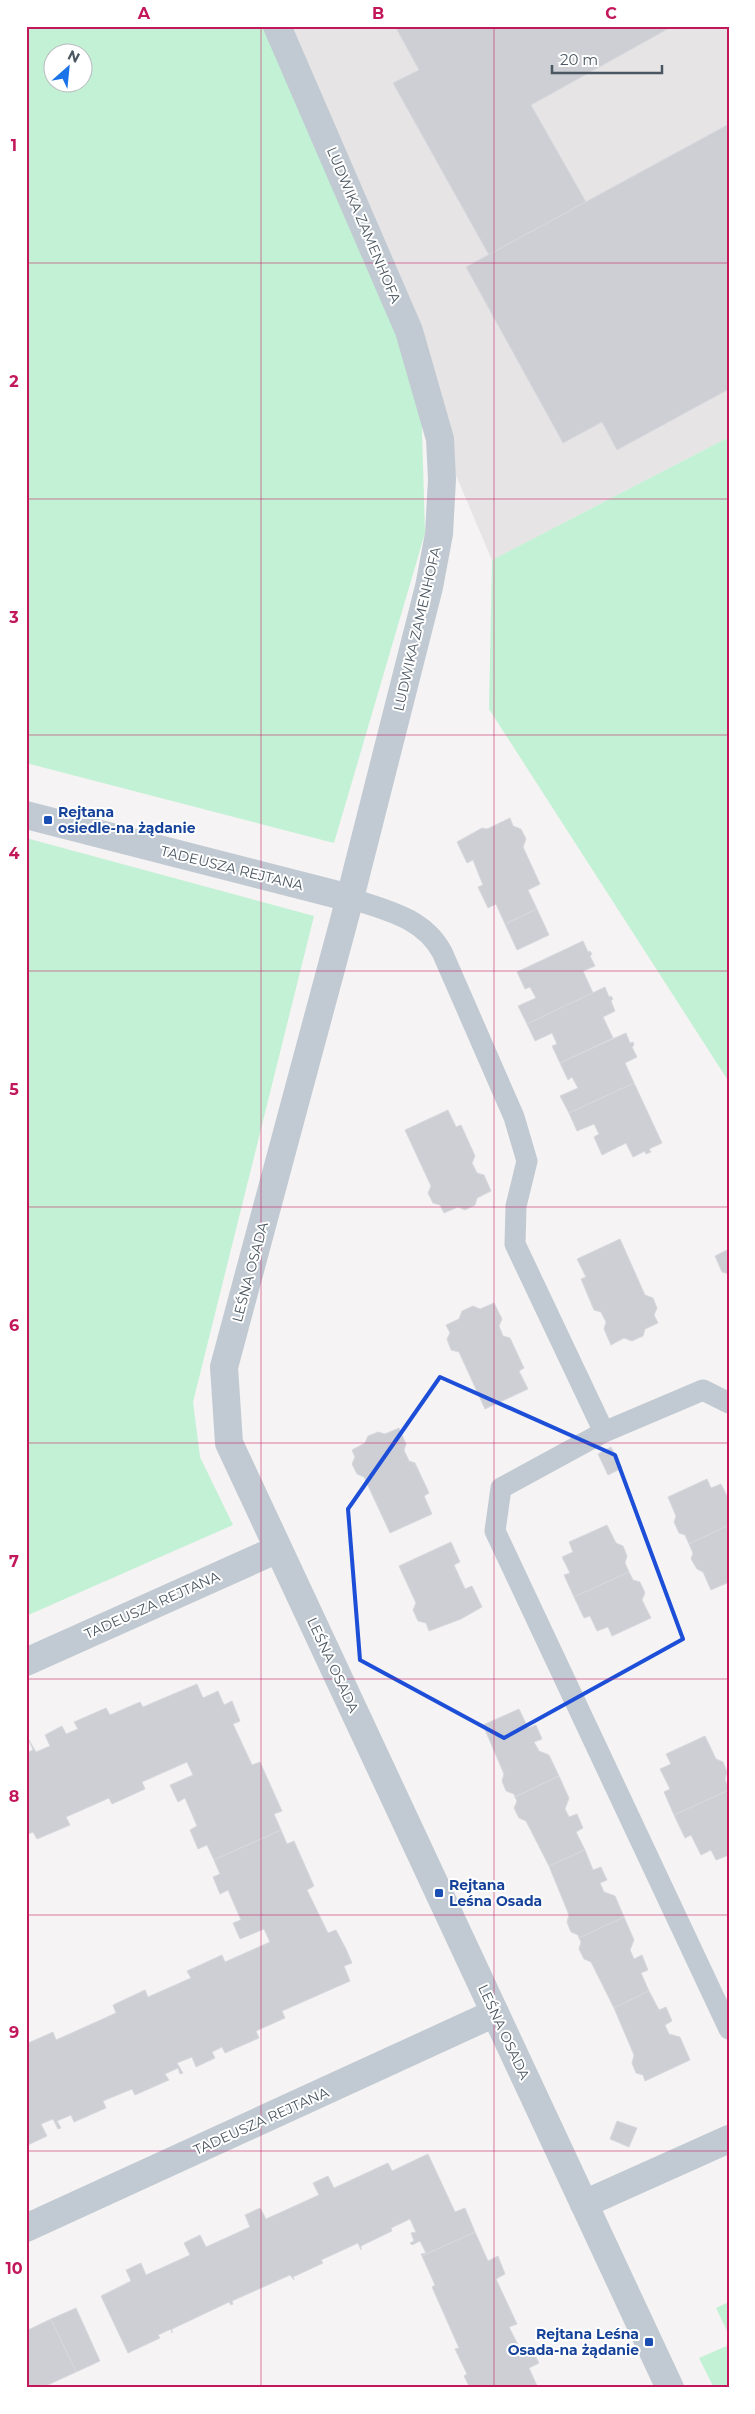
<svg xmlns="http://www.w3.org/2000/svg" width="755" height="2414" viewBox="0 0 755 2414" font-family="Montserrat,sans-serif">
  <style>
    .education { fill: #e6e4e5 }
    .green { fill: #c3f1d5; fill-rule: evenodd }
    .building { fill: #cdcfd5; stroke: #d7d9de }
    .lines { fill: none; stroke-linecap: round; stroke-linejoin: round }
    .service { stroke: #c1cad2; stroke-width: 21 }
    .minor { stroke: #c1cad2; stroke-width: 28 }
    .marked { fill: none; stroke: #1d4ed8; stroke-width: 4; stroke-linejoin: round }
    .grid { fill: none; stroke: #c2185b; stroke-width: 1; stroke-opacity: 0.55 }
    .transit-dot { fill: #1a4fb4; stroke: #fff; stroke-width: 2 }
    .labels { text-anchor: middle; stroke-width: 4; stroke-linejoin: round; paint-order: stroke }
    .street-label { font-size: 14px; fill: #4a5661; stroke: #fff }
    .transit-label { font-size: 14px; font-weight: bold; fill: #164399; stroke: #fff; text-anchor: start }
    .neatline { fill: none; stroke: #c2185b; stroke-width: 2 }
    .grid-label { font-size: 16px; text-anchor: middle; font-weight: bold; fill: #c2185b }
  </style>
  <rect width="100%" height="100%" fill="#f5f3f3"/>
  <path class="education" d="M265,26H729V437L492,560Z"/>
  <g class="green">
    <path d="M26,26H268L421,395L425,533L334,843L26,763ZM52,52H82V82H52Z"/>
    <path d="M729,437V1082L489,709L492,560Z"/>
    <path d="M26,838L314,916L193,1402L200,1457L233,1525L26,1616Z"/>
    <path d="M729,2302V2335L716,2308Z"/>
    <path d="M729,2345V2388H714L699,2358Z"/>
  </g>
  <g class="building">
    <path d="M395,26H673L531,105L586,202L489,255L393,83L419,70Z"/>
    <path d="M729,124V389L617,450L602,422L563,443L466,267Z"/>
    <path d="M510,818L513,826L521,829L526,839L523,847L540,884L528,890L537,909L505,924L496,904L488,908L478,887L483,885L473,860L467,863L457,842L482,828L487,829Z"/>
    <path d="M537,909L549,935L517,950L505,924Z"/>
    <path d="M583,941L588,952L590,951L592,954L590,956L595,966L583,971L593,993L527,1024L518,1006L536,998L530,987L525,989L517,972Z"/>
    <path d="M605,987L609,997L611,996L613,999L611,1001L615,1011L603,1017L613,1038L560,1063L552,1046L557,1044L552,1033L535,1041L527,1024Z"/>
    <path d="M626,1033L630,1043L633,1042L634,1045L632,1047L637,1057L625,1063L634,1083L569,1113L560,1096L578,1088L572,1077L568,1080L560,1063Z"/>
    <path d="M634,1083L662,1143L649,1149L651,1152L646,1154L645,1151L633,1157L626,1143L602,1155L594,1137L599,1134L594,1124L577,1131L569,1113Z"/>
    <path d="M448,1110L456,1127L461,1125L475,1156L472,1163L477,1173L484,1175L491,1191L477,1198L475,1205L465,1210L458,1207L444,1213L440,1205L433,1203L428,1193L431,1186L405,1130Z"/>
    <path d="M620,1239L645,1295L653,1298L657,1308L654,1315L658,1323L645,1329L643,1336L632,1341L624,1338L611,1345L604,1329L606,1322L601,1312L594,1310L581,1279L586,1277L577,1259Z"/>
    <path d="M729,1249V1274L722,1272L715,1256Z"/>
    <path d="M494,1303L502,1319L499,1326L503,1336L510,1338L524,1368L519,1371L528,1389L485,1409L459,1352L451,1350L447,1339L450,1333L446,1325L459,1319L462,1311L473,1306L480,1309Z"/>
    <path d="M399,1428L406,1444L404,1450L409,1461L415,1463L429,1493L424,1496L432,1514L390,1533L364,1477L357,1474L352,1464L355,1457L352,1450L365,1443L368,1436L378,1432L385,1434Z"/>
    <path d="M611,1447L622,1468L608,1475L598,1454Z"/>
    <path d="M707,1479L711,1488L721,1484L729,1500V1525L689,1544L685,1535L679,1533L674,1522L676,1516L668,1497Z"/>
    <path d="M607,1525L616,1543L623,1546L627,1556L625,1563L629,1572L574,1597L564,1575L570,1573L562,1557L573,1552L569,1542Z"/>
    <path d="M729,1525V1582L711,1590L703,1572L697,1569L691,1559L693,1553L689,1544Z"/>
    <path d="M451,1542L460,1562L454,1565L465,1589L472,1586L482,1607L461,1619L429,1631L426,1623L418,1621L413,1610L416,1603L399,1566Z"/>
    <path d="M629,1572L633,1580L640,1582L645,1593L642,1600L651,1618L612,1636L608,1627L597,1631L590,1616L584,1618L574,1597Z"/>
    <path d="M197,1684L203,1698L218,1691L224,1705L232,1701L240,1721L233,1724L252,1765L260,1762L282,1811L274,1814L281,1830L214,1860L207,1845L198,1849L190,1830L197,1826L185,1798L178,1802L170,1785L193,1775L187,1762L142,1782L145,1789L112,1804L109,1798L66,1817L70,1825L37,1839L33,1832L26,1835V1753L33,1750L29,1740L36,1752L50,1746L45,1735L58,1728L62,1726L66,1734L78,1729L74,1722L106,1708L110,1715L140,1702L143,1707Z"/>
    <path d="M519,1709L528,1728L536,1725L542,1739L534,1742L539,1751L549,1755L559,1776L515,1797L514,1794L506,1791L502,1781L504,1774L483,1725Z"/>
    <path d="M705,1736L716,1759L723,1762L727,1772L725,1779L729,1790L674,1815L664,1792L670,1789L660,1769L671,1764L666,1754Z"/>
    <path d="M559,1776L569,1798L565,1809L569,1817L577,1814L583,1828L576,1832L585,1850L549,1866L526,1821L519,1818L514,1808L517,1801L515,1797Z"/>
    <path d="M729,1790V1855L716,1860L711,1850L701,1855L691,1835L685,1838L674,1815Z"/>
    <path d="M281,1830L287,1844L294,1841L314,1886L307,1890L328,1933L336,1930L346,1949L352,1963L344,1966L350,1981L282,2011L285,2018L256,2031L259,2038L225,2053L222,2047L212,2052L215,2058L196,2067L192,2057L177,2063L183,2073L180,2074L178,2068L165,2074L169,2080L135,2095L132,2089L103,2101L106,2108L74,2122L71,2115L57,2121L61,2128L58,2129L53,2119L41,2124L47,2136L28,2145L26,2044L53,2032L56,2040L116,2013L113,2005L145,1990L148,1997L191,1978L187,1971L222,1955L225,1962L270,1942L264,1929L240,1939L233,1923L241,1920L228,1890L220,1894L213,1877L220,1874L214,1860Z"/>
    <path d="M585,1850L593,1870L601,1867L607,1880L600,1883L604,1892L615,1896L624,1917L579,1938L578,1935L571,1932L567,1922L569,1915L549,1866Z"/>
    <path d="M624,1917L634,1940L630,1950L634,1959L642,1955L648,1970L641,1973L649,1991L614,2008L591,1962L584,1959L579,1949L581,1942L579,1938Z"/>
    <path d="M649,1991L659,2010L666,2007L672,2021L665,2025L669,2034L680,2037L690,2060L645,2081L643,2075L636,2073L632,2063L634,2055L614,2008Z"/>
    <path d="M617,2121L637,2128L629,2147L610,2139Z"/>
    <path d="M428,2154L455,2212L465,2208L475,2232L422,2256L421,2254L426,2253L420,2241L412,2245L410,2243L414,2241L411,2233L416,2232L410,2219L391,2228L392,2231L361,2246V2250L358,2243L321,2260L323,2263L293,2277L294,2280L290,2275L232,2301L233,2304L231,2305L229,2302L172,2329V2333L171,2329L158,2335L160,2338L128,2353L101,2296L131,2281L126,2270L141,2263L146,2275L190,2255L184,2243L200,2235L206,2247L250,2227L245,2215L260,2208L266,2219L319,2195L313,2183L328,2176L334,2188L388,2163L392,2171Z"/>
    <path d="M475,2232L488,2261L498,2256L505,2274L496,2279L517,2324L509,2327L521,2351L530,2346L539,2363L529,2368L538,2388H470L464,2376L467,2374L455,2349L459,2348L432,2287L435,2285L422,2256Z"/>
    <path d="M76,2308L100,2361L76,2372L51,2319Z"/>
    <path d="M51,2319L76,2372L41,2388H26V2331Z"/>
  </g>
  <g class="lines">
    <g class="service">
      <path d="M350,898C385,910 423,917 442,952L514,1117L527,1161L516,1206L515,1244L604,1432"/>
      <path d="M729,1403L703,1390L604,1432L501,1488L495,1531L729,2029"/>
    </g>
    <g class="minor">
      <path d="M277,26L409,331L440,439L442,479L439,534L429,587L350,898L224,1367L229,1443L670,2388"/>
      <path d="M26,815L350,898"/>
      <path d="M26,1662L278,1549"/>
      <path d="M584,2204L729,2139"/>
      <path d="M26,2228L495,2013"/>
    </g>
  </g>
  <path class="marked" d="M440,1377L615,1455L683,1639L504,1738L360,1660L348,1509Z"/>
  <path class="grid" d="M261,26V2388M494,26V2388M26,263H729M26,499H729M26,735H729M26,971H729M26,1207H729M26,1443H729M26,1679H729M26,1915H729M26,2151H729"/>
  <g class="transit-dot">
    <rect x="43" y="815" width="10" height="10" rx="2.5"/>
    <rect x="434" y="1888" width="10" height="10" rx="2.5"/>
    <rect x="644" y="2337" width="10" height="10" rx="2.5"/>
  </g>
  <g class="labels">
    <g class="street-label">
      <text transform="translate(364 225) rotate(67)" y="5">LUDWIKA ZAMENHOFA</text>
      <text transform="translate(417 629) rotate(-77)" y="5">LUDWIKA ZAMENHOFA</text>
      <text transform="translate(232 868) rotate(14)" y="5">TADEUSZA REJTANA</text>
      <text transform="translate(250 1272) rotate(-75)" y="5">LEŚNA OSADA</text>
      <text transform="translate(152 1605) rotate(-24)" y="5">TADEUSZA REJTANA</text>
      <text transform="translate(333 1665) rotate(65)" y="5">LEŚNA OSADA</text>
      <text transform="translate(504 2032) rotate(65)" y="5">LEŚNA OSADA</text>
      <text transform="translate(261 2121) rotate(-24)" y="5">TADEUSZA REJTANA</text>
    </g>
    <g class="transit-label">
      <text x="58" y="817">Rejtana<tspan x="58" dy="16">osiedle-na żądanie</tspan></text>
      <text x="449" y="1890">Rejtana<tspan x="449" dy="16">Leśna Osada</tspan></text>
      <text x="639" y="2339" text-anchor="end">Rejtana Leśna<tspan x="639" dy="16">Osada-na żądanie</tspan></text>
    </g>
  </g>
  <rect width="755" height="2414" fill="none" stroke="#ffffff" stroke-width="55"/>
  <g transform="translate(68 68) rotate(27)"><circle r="24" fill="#ffffff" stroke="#b7bbc0"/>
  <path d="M0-4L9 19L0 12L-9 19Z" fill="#1a73e8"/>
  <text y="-8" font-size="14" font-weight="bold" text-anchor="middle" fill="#4a5661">N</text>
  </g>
  <path d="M552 65v8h110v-8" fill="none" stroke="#4a5661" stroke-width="2.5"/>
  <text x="560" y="65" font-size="15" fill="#4a5661" stroke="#ffffff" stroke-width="4" paint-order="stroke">20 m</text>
  <rect x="28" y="28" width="700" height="2358" class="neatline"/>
  <g class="grid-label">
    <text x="144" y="19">A</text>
    <text x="378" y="19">B</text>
    <text x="611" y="19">C</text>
    <text x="14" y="151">1</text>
    <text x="14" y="387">2</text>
    <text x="14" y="623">3</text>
    <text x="14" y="859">4</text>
    <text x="14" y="1095">5</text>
    <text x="14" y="1331">6</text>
    <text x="14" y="1567">7</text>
    <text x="14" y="1802">8</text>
    <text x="14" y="2038">9</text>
    <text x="14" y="2274">10</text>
  </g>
</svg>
